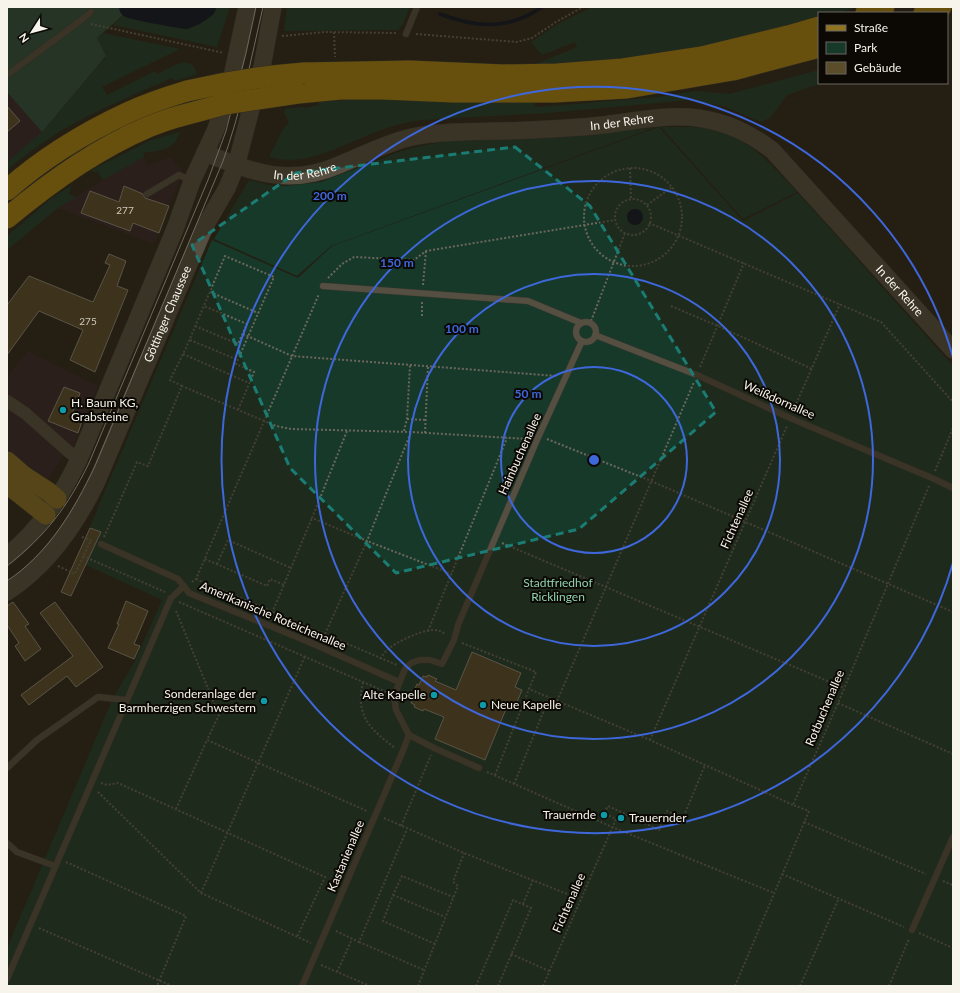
<svg xmlns="http://www.w3.org/2000/svg" width="960" height="993" viewBox="0 0 960 993" font-family="Lato,sans-serif">
  <style>
    .commercial { fill: #332129 }
    .green { fill: #173929 }
    .forest { fill: #294f3c }
    .water { fill: #00091f }
    .lines { fill: none; stroke-linecap: round; stroke-linejoin: round }
    .stream { stroke: #00091f; stroke-width: 3.5 }
    .river { stroke: #00091f; stroke-width: 22 }
    .building { fill: #5b4d2a; stroke: #999384 }
    .lane-casing { stroke: #3d3831; stroke-width: 7 }
    .street-casing { stroke: #3d3831; stroke-width: 13 }
    .secondary-casing { stroke: #3d3831; stroke-width: 18 }
    .primary-casing { stroke: #3d3831; stroke-width: 20 }
    .highway-casing { stroke: #3d3831; stroke-width: 22 }
    .path { stroke: #6c675c; stroke-width: 2; stroke-dasharray: 2 2; stroke-linecap: butt }
    .lane { stroke: #554f42; stroke-width: 6 }
    .street { stroke: #554f42; stroke-width: 12 }
    .secondary { stroke: #554f42; stroke-width: 17 }
    .primary { stroke: #90741f; stroke-width: 19 }
    .highway { stroke: #b88c07; stroke-width: 21 }
    .tram { stroke: #c8c4bb; stroke-width: 1 }
    .highway-bridge-casing { stroke: #3d3831; stroke-width: 22; stroke-linecap: butt }
    .highway-bridge { stroke: #b88c07; stroke-width: 21 }
    .marked { fill: none; stroke: #1b7c74; stroke-width: 3; stroke-dasharray: 8 5; stroke-linejoin: round }
    .ring { fill: none; stroke: #3e67db; stroke-width: 2 }
    .culture-dot { fill: #0f9aa8; stroke: #0c0905; stroke-width: 1.5 }
    .labels { text-anchor: middle; stroke-width: 4; stroke-linejoin: round; paint-order: stroke }
    .number-label { font-size: 10px; fill: #d0cabb }
    .street-label { font-size: 12px; fill: #f7f4eb; stroke: #0c0905 }
    .poi-label { font-size: 12px; fill: #f7f4eb; stroke: #0c0905; text-anchor: start }
    .park-label { font-size: 12px; fill: #90d2af; stroke: #0c0905 }
    .centre { fill: #3e67db; stroke: #0c0905; stroke-width: 2 }
    .ring-label { font-size: 12px; text-anchor: middle; font-weight: bold; fill: #3e67db; stroke: #0c0905; stroke-width: 4; stroke-linejoin: round; paint-order: stroke }
  </style>
  <rect width="100%" height="100%" fill="#251f13"/>
  <g class="commercial">
    <path d="M7,92L42,132L7,162Z"/>
    <path d="M144,157L147,166L171,157L183,172L154,244L58,208L103,180Z"/>
    <path d="M28,351L98,386L73,447L64,455L49,478L34,472L7,448V377Z"/>
  </g>
  <g class="green">
    <path d="M132,7H230L217,47L113,25Z"/>
    <path d="M287,7H410L403,24L398,30L284,31Z"/>
    <path d="M592,7H857L839,13H819V19C754,35 689,52 622,60C593,63 563,63 534,65L577,47L575,42L542,55L531,42L558,24Z"/>
    <path d="M103,33L180,49L102,87L107,95L155,71L157,74C170,68 192,52 197,74L175,81L172,78C144,90 116,102 88,116C59,130 32,149 7,170V162L42,132L106,57L97,38Z"/>
    <path d="M819,70V83H822L787,95L770,118L761,122L723,106L689,100L548,113L422,120C404,122 388,127 371,134C337,147 307,167 269,157L283,129L289,123L284,112L285,109L304,107L305,108L318,105L319,102L392,97L533,101L536,107L576,104L657,97L696,91L729,94Z"/>
    <path d="M659,127L743,221L798,193L953,366V986H7V948L113,698L135,661L162,600L77,561L91,528L90,527L104,493L212,240L298,278L332,246Z"/>
    <path d="M661,127C672,127 682,127 692,127C742,129 766,159 797,192L743,219Z"/>
    <path d="M653,128L331,246L297,276L214,239L249,180L269,185L285,186L321,182L396,153L415,147L448,141L533,139Z"/>
    <path d="M180,132C174,151 160,150 143,153L144,157L103,180L98,172H93L92,170L151,140Z"/>
    <path d="M72,185L69,194L76,197L58,208L7,250V236L52,198Z"/>
  </g>
  <path class="forest" d="M7,7H132L97,38L106,56L42,132L7,92Z"/>
  <circle class="water" cx="635" cy="217" r="8"/>
  <g class="lines">
    <path class="stream" d="M440,14C477,28 509,30 542,7"/>
    <path class="river" d="M130,7L151,12L185,18L195,14L205,7"/>
  </g>
  <g class="building">
    <path d="M7,106L20,121L7,132Z"/>
    <path d="M124,186L143,194L145,198L169,206L159,233L133,223L130,231L81,213L90,191L119,202Z"/>
    <path d="M109,254L126,261L117,286L128,290L95,372L70,360L83,330L39,311L7,355V305L29,276L93,302L110,265L105,263Z"/>
    <path d="M64,387L80,393L72,414L83,418L78,433L48,421Z"/>
    <path d="M90,528L101,532L71,596L61,592Z"/>
    <path d="M126,601L148,611L134,644L140,646L134,659L108,648L119,624H117Z"/>
    <path d="M13,602L29,624L25,626L41,649L25,661L15,646L19,643L7,625V606Z"/>
    <path d="M55,602L103,667L76,687L67,676L29,705L21,695L73,656L40,613Z"/>
    <path d="M472,652L521,673L515,687L522,690L515,707L508,704L485,760L435,739L444,717L424,709L423,711L414,707L415,705L411,703L415,694L413,693L417,684L419,685L423,676L427,677L428,675L437,679L435,681L456,690Z"/>
  </g>
  <g class="lines">
    <defs>
      <g id="lane">
        <path d="M406,34L417,7"/>
        <path d="M7,75L80,21L91,12"/>
        <path d="M147,194L179,175L192,181"/>
        <path d="M323,286L528,301L581,323"/>
        <circle cx="586" cy="332" r="10"/>
        <path d="M595,335L697,375L790,418L932,478L953,488"/>
        <path d="M101,544L178,579L189,593L309,642L399,682"/>
        <path d="M7,768L37,740L98,697L126,700"/>
        <path d="M479,768L434,748L409,735L396,710L394,696L405,669L411,663L420,660H430L442,664L454,640L458,625L537,440L582,341"/>
        <path d="M7,843L17,852L55,866"/>
        <path d="M912,930L953,837"/>
        <path d="M7,979L171,598L184,586"/>
        <path d="M302,986L402,753L409,735"/>
      </g>
      <path id="street" d="M7,401L25,413L69,452L79,459"/>
      <g id="secondary">
        <path id="s1" d="M205,153C253,172 288,187 339,165C363,155 386,143 412,137C439,131 468,132 496,131C525,131 553,129 581,127C620,125 659,113 698,118C727,122 749,133 772,150L953,350"/>
        <path d="M7,556C39,530 62,496 79,459L175,229L192,181L216,129L230,86L247,7"/>
        <path id="s2" d="M7,592C48,565 76,525 97,481L205,226L227,188L236,166L262,67L273,7"/>
      </g>
      <g id="primary">
        <path d="M7,461L23,475L49,492L57,499"/>
        <path d="M7,484L46,515"/>
      </g>
      <g id="highway">
        <path d="M866,13L884,7"/>
        <path d="M924,13L941,7"/>
        <path d="M304,73L410,71L503,75L557,74L623,69L702,57L788,36L819,27"/>
        <path d="M298,93L341,89H383L453,92H554L627,88L733,70L819,47"/>
        <path d="M7,190C42,159 84,133 127,113C146,104 167,97 187,91"/>
        <path d="M7,218C50,182 96,149 148,127C158,123 169,119 180,116"/>
      </g>
    </defs>
    <use href="#lane" class="lane-casing"/>
    <use href="#street" class="street-casing"/>
    <use href="#secondary" class="secondary-casing"/>
    <use href="#primary" class="primary-casing"/>
    <use href="#highway" class="highway-casing"/>
    <g class="path">
      <path d="M91,24L224,53"/>
      <path d="M334,32L335,57"/>
      <path d="M416,34L517,42L532,38L556,22L583,7"/>
      <path d="M282,36L325,32L397,33"/>
      <circle cx="633" cy="217" r="49"/>
      <path d="M630,168L631,199"/>
      <circle cx="633" cy="217" r="18"/>
      <path d="M647,205L672,187"/>
      <path d="M649,223L881,322L953,402"/>
      <path d="M328,278L342,264L354,257L414,260L426,251L615,220"/>
      <path d="M423,285L426,251"/>
      <path d="M210,292L258,313"/>
      <path d="M671,306L718,326L812,369"/>
      <path d="M422,316V302"/>
      <path d="M591,321L625,233"/>
      <path d="M195,326L238,344L247,324L204,306"/>
      <path d="M243,334L292,356L557,376"/>
      <path d="M190,340L238,360"/>
      <path d="M183,354L249,383"/>
      <path d="M700,367L744,263"/>
      <path d="M182,386L170,380L186,348L225,256L274,277L236,364L254,372L238,410"/>
      <path d="M793,411L840,304"/>
      <path d="M407,419L426,420"/>
      <path d="M347,431L312,518L367,541L411,432"/>
      <path d="M404,431L407,419L410,365"/>
      <path d="M425,433L428,366"/>
      <path d="M547,439L651,481L953,612"/>
      <path d="M935,471L953,428"/>
      <path d="M82,537L93,541"/>
      <path d="M104,537L137,462L148,466L182,386L276,426L291,429L411,432L528,439"/>
      <path d="M502,543L844,688"/>
      <path d="M83,556L165,592"/>
      <path d="M205,559L267,586L270,579L284,585"/>
      <path d="M217,564L228,540L291,568"/>
      <path d="M58,566L75,574L91,540"/>
      <path d="M196,579L397,665"/>
      <path d="M192,582L196,579L319,294"/>
      <path d="M179,602L386,692"/>
      <path d="M176,611L219,715L207,740"/>
      <path d="M272,613L312,518"/>
      <path d="M428,631L507,438"/>
      <path d="M325,634L367,541L452,574"/>
      <path d="M462,643L536,672L529,689L650,740L793,805"/>
      <path d="M380,659C382,656 384,653 386,651C395,642 428,626 440,631C442,632 444,633 445,634"/>
      <path d="M363,682C355,716 370,729 395,748"/>
      <path d="M557,701L694,382"/>
      <path d="M838,703L953,754"/>
      <path d="M650,740L787,426"/>
      <path d="M487,772L612,827L774,893"/>
      <path d="M495,775L529,689"/>
      <path d="M101,783L107,785L118,783L325,877L297,937"/>
      <path d="M514,784L549,698"/>
      <path d="M98,792L201,893L311,943"/>
      <path d="M176,809L207,740L367,811"/>
      <path d="M384,818L464,853L580,899"/>
      <path d="M804,822L926,874"/>
      <path d="M401,826L431,755"/>
      <path d="M66,862L186,916L157,986"/>
      <path d="M782,874L904,927"/>
      <path d="M943,881L953,885"/>
      <path d="M201,893L305,656"/>
      <path d="M393,895L445,917"/>
      <path d="M523,904L533,880"/>
      <path d="M39,928L172,986"/>
      <path d="M336,931L359,942L407,829"/>
      <path d="M919,933L953,948"/>
      <path d="M359,942L424,970"/>
      <path d="M435,944L383,921L393,895L402,876L453,897"/>
      <path d="M511,954L549,971"/>
      <path d="M321,965L370,986"/>
      <path d="M337,972L352,939"/>
      <path d="M418,986L458,886L453,882L464,853"/>
      <path d="M476,986L513,900L531,908L498,986"/>
      <path d="M543,986L616,819L604,813L608,806L659,830L667,811L683,818L705,765"/>
      <path d="M735,986L809,811L793,805L838,703L929,486"/>
      <path d="M800,986L839,898"/>
      <path d="M889,986L909,939"/>
    </g>
    <use href="#lane" class="lane"/>
    <use href="#street" class="street"/>
    <use href="#secondary" class="secondary"/>
    <use href="#primary" class="primary"/>
    <use href="#highway" class="highway"/>
    <g class="tram">
      <path d="M7,566C46,535 67,508 89,463L208,180L226,131L246,53L256,7"/>
      <path d="M7,581C49,553 74,510 95,466L223,161C241,111 251,59 263,7"/>
    </g>
    <defs>
      <g id="highway-bridge">
        <path d="M187,91C226,82 264,76 304,73"/>
        <path d="M180,116L225,104L298,93"/>
      </g>
    </defs>
    <use href="#highway-bridge" class="highway-bridge-casing"/>
    <use href="#highway-bridge" class="highway-bridge"/>
  </g>
  <path d="M0 0H960V993H0ZM515,147L590,206L716,412L579,529L396,573L290,468L192,245L296,173Z" fill="#251f13" fill-opacity=".55" fill-rule="evenodd"/>
  <path class="marked" d="M515,147L590,206L716,412L579,529L396,573L290,468L192,245L296,173Z"/>
  <g class="ring">
    <circle cx="594" cy="460" r="93"/>
    <circle cx="594" cy="460" r="186"/>
    <circle cx="594" cy="460" r="279"/>
    <path d="M953 563A373 373 0 1 1 953 357"/>
  </g>
  <g class="culture-dot">
    <circle cx="63" cy="410" r="4"/>
    <circle cx="434" cy="695" r="4"/>
    <circle cx="264" cy="701" r="4"/>
    <circle cx="483" cy="705" r="4"/>
    <circle cx="604" cy="815" r="4"/>
    <circle cx="621" cy="818" r="4"/>
  </g>
  <g class="labels">
    <g class="number-label">
      <text x="125" y="214">277</text>
      <text x="88" y="325">275</text>
    </g>
    <g class="street-label">
      <text dy="4" stroke="none"><textPath href="#s1" startOffset="428">In der Rehre</textPath></text>
      <text dy="4" stroke="none"><textPath href="#s1" startOffset="104">In der Rehre</textPath></text>
      <text dy="4" stroke="none"><textPath href="#s1" startOffset="776">In der Rehre</textPath></text>
      <text dy="4" stroke="none"><textPath href="#s2" startOffset="326">Göttinger Chaussee</textPath></text>
      <text transform="translate(779 400) rotate(24)" y="4">Weißdornallee</text>
      <text transform="translate(520 454) rotate(-66)" y="4">Hainbuchenallee</text>
      <text transform="translate(737 519) rotate(-66)" y="4">Fichtenallee</text>
      <text transform="translate(273 616) rotate(23)" y="4">Amerikanische Roteichenallee</text>
      <text transform="translate(825 708) rotate(-67)" y="4">Rotbuchenallee</text>
      <text transform="translate(346 856) rotate(-67)" y="4">Kastanienallee</text>
      <text transform="translate(569 903) rotate(-66)" y="4">Fichtenallee</text>
    </g>
    <g class="poi-label">
      <text x="71" y="407">H. Baum KG,<tspan x="71" dy="14">Grabsteine</tspan></text>
      <text x="256" y="698" text-anchor="end">Sonderanlage der<tspan x="256" dy="14">Barmherzigen Schwestern</tspan></text>
      <text x="426" y="699" text-anchor="end">Alte Kapelle</text>
      <text x="491" y="709">Neue Kapelle</text>
      <text x="596" y="819" text-anchor="end">Trauernde</text>
      <text x="629" y="822">Trauernder</text>
    </g>
    <g class="park-label">
      <text x="558" y="587">Stadtfriedhof<tspan x="558" dy="14">Ricklingen</tspan></text>
    </g>
  </g>
  <circle cx="594" cy="460" r="6" class="centre"/>
  <g class="ring-label">
    <text x="330" y="200">200 m</text>
    <text x="397" y="267">150 m</text>
    <text x="462" y="333">100 m</text>
    <text x="528" y="398">50 m</text>
  </g>
  <rect width="960" height="993" fill="none" stroke="#f7f4eb" stroke-width="16"/>
  <rect x="818" y="12" width="130" height="72" fill="#0c0905" stroke="#6a6761"/>
  <rect x="826" y="25" width="20" height="6" fill="#90741f" stroke="#6a6761"/>
  <text x="854" y="32" font-size="12" fill="#f7f4eb">Straße</text>
  <rect x="826" y="42" width="20" height="12" fill="#173929" stroke="#6a6761"/>
  <text x="854" y="52" font-size="12" fill="#f7f4eb">Park</text>
  <rect x="826" y="62" width="20" height="12" fill="#5b4d2a" stroke="#6a6761"/>
  <text x="854" y="72" font-size="12" fill="#f7f4eb">Gebäude</text>
  <g transform="translate(32 32) rotate(234)" stroke="#0c0905" stroke-width="3" paint-order="stroke">
  <path d="M0-3L7 15L0 10L-7 15Z" fill="#f7f4eb"/>
  <text y="-6" font-size="11" font-weight="bold" text-anchor="middle" fill="#f7f4eb">N</text>
  </g>
</svg>
